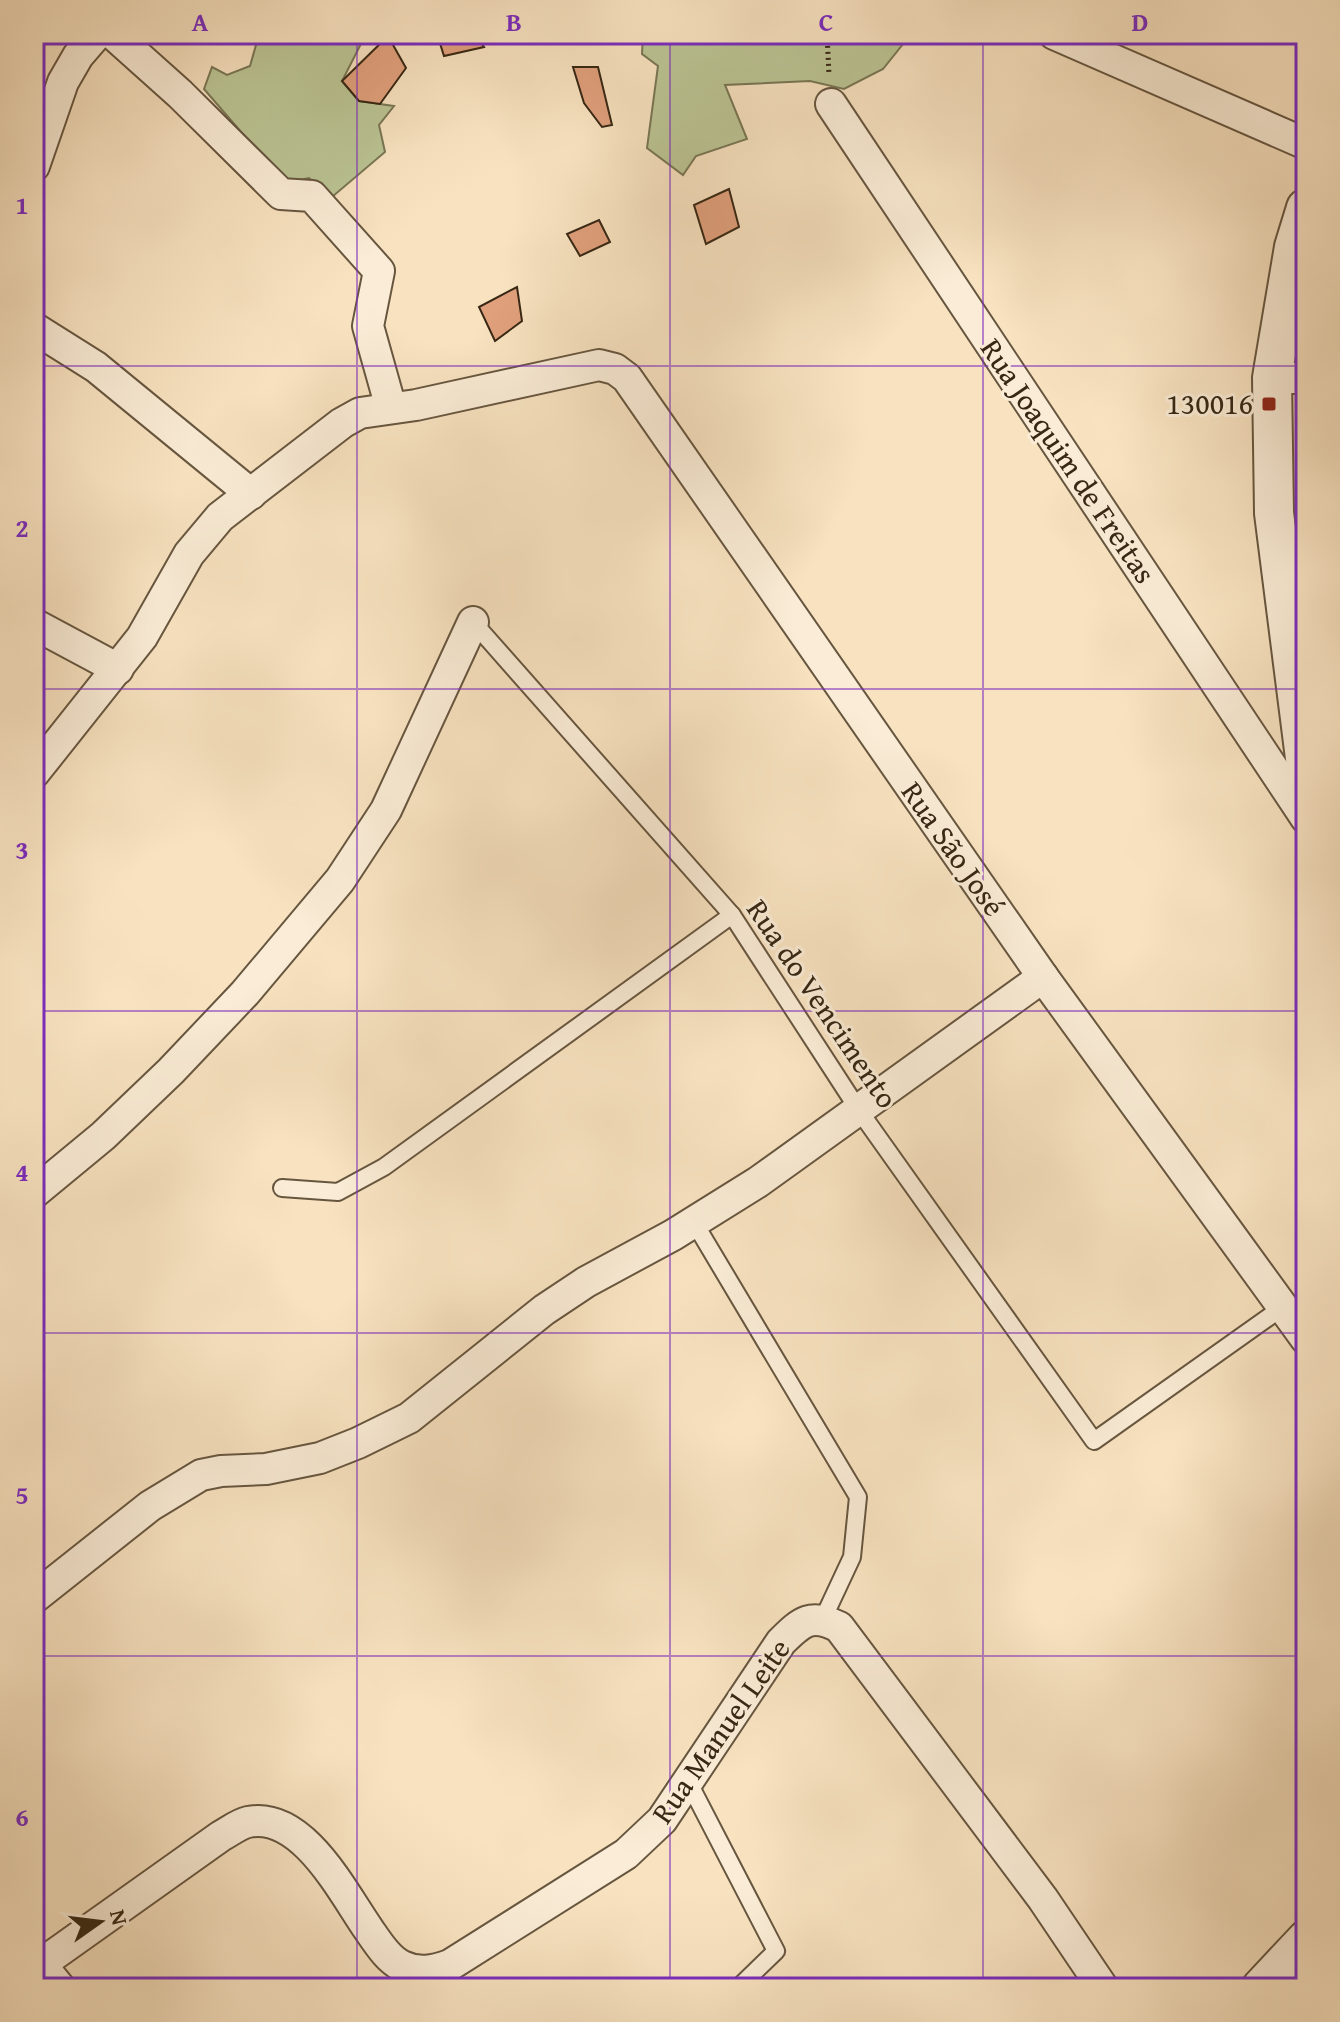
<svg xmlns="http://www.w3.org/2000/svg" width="1340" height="2022" viewBox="0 0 1340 2022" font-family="'Gentium Book Plus',serif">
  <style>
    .green { fill: #bbc494; stroke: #797654; stroke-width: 2 }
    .building { fill: #e0a07c; stroke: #372714; stroke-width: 2 }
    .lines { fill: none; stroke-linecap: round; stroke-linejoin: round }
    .service-casing { stroke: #67563f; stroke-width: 20 }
    .minor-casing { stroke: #67563f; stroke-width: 34 }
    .tertiary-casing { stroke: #67563f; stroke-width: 42 }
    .path { stroke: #372714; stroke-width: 5; stroke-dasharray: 2 4; stroke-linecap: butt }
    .service { stroke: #faecd6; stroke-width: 16 }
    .minor { stroke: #faecd6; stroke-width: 30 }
    .tertiary { stroke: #faecd6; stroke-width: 38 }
    .grid { fill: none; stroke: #7b2cbf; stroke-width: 2; stroke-opacity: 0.55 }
    .poi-dot { fill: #8f2418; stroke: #faecd6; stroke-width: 3 }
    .labels { text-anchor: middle; stroke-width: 6; stroke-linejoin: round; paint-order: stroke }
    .poi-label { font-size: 30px; fill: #372714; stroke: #faecd6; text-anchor: end }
    .street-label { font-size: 30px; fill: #372714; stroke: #faecd6 }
    .neatline { fill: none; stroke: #7b2cbf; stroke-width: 3 }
    .grid-label { font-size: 26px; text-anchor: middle; font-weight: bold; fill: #7b2cbf }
  </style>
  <rect width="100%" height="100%" fill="#f8e2c0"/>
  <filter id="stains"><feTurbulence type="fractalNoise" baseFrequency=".0025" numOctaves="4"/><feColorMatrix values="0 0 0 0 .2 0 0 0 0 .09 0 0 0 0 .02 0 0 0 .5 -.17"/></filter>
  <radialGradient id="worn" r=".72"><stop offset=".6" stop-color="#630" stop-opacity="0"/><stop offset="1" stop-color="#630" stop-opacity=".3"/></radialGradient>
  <g class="green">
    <path d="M276,34H366L342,81L359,101L394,106L379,125L385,152L332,197L309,178L285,183L204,89L212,67L227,75L250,66L258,38L276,39Z"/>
    <path d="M643,34H911L883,69L844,89L810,81L725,85L747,139L696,156L683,175L647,148L658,66L642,54Z"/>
  </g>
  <g class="building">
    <path d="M437,34H476L484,47L444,56Z"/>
    <path d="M567,34H625L567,40Z"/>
    <path d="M388,36L406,68L380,104L359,101L342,81Z"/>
    <path d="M573,67H598L612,125L602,127L584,103Z"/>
    <path d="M729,189L739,227L706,244L694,205Z"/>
    <path d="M599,220L610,242L580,256L567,234Z"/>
    <path d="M517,287L522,321L495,341L479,307Z"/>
  </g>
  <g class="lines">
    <defs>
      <g id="service">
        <path d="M473,622L732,915L858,1109L1094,1441L1283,1307"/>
        <path d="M282,1188L338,1192L384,1167L732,915"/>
        <path d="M694,1222L858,1497L852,1557L823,1619"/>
        <path d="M689,1783L776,1951L738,1988"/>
      </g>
      <g id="minor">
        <path d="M113,34L180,94L281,194L312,196L379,271L368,326L391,408"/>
        <path d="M1054,34L1306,144"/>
        <path d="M831,104L1306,818"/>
        <path d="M34,166L63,82L78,56L97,34"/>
        <path d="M34,328L96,367L251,494"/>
        <path d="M1272,378H1306"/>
        <path d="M34,624L118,669"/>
        <path d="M34,773L142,637L189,554L220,517L342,423L360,413L416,405L599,365L615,369L627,378L1043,977L1306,1339"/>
        <path d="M34,1193L103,1136L171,1071L245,993L340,880L386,810L473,622"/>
        <path d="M34,1598L150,1506L201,1475L221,1471L266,1469L320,1458L358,1443L409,1418L544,1310L586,1282L673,1235L758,1182L1043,977"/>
        <path d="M34,1956L60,1988"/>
        <path d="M34,1969L221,1836C230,1831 239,1824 248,1822C303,1811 343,1893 369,1930C378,1943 388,1959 402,1966C419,1974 433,1971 450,1965L626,1854L662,1820L781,1642C802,1621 811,1613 839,1627L1043,1899L1103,1988"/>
      </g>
      <g id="tertiary">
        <path d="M1306,208L1294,247L1272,378L1274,513L1306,766"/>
        <path d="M1261,1988L1306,1940"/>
      </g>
    </defs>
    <use href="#service" class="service-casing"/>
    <use href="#minor" class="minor-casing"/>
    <use href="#tertiary" class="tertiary-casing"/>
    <path class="path" d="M827,34L829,75"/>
    <use href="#service" class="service"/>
    <use href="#minor" class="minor"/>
    <use href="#tertiary" class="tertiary"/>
  </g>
  <path class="grid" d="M357,34V1988M670,34V1988M983,34V1988M34,366H1306M34,689H1306M34,1011H1306M34,1333H1306M34,1656H1306"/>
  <rect class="poi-dot" x="1261" y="396" width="16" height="16" rx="4"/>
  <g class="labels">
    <g class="poi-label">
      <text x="1253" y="414">130016</text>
    </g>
    <g class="street-label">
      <text transform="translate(1068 461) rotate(56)" y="10">Rua Joaquim de Freitas</text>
      <text transform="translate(953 849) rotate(55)" y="10">Rua São José</text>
      <text transform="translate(822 1004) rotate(56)" y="10">Rua do Vencimento</text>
      <text transform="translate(721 1731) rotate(-55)" y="10">Rua Manuel Leite</text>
    </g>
  </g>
  <rect width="1340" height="2022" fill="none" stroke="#f8e2c0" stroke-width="88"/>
  <g transform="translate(100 1922) rotate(76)" stroke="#faecd6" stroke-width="6" paint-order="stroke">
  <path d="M0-6L14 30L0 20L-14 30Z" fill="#372714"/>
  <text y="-12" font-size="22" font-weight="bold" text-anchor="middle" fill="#372714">N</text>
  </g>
  <rect x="44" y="44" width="1252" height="1934" class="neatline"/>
  <g class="grid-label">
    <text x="200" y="31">A</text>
    <text x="514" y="31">B</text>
    <text x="826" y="31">C</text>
    <text x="1140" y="31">D</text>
    <text x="22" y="214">1</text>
    <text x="22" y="537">2</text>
    <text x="22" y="859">3</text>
    <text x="22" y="1181">4</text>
    <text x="22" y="1504">5</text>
    <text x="22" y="1826">6</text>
  </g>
  <rect width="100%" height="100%" filter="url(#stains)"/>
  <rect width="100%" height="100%" fill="url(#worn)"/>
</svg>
